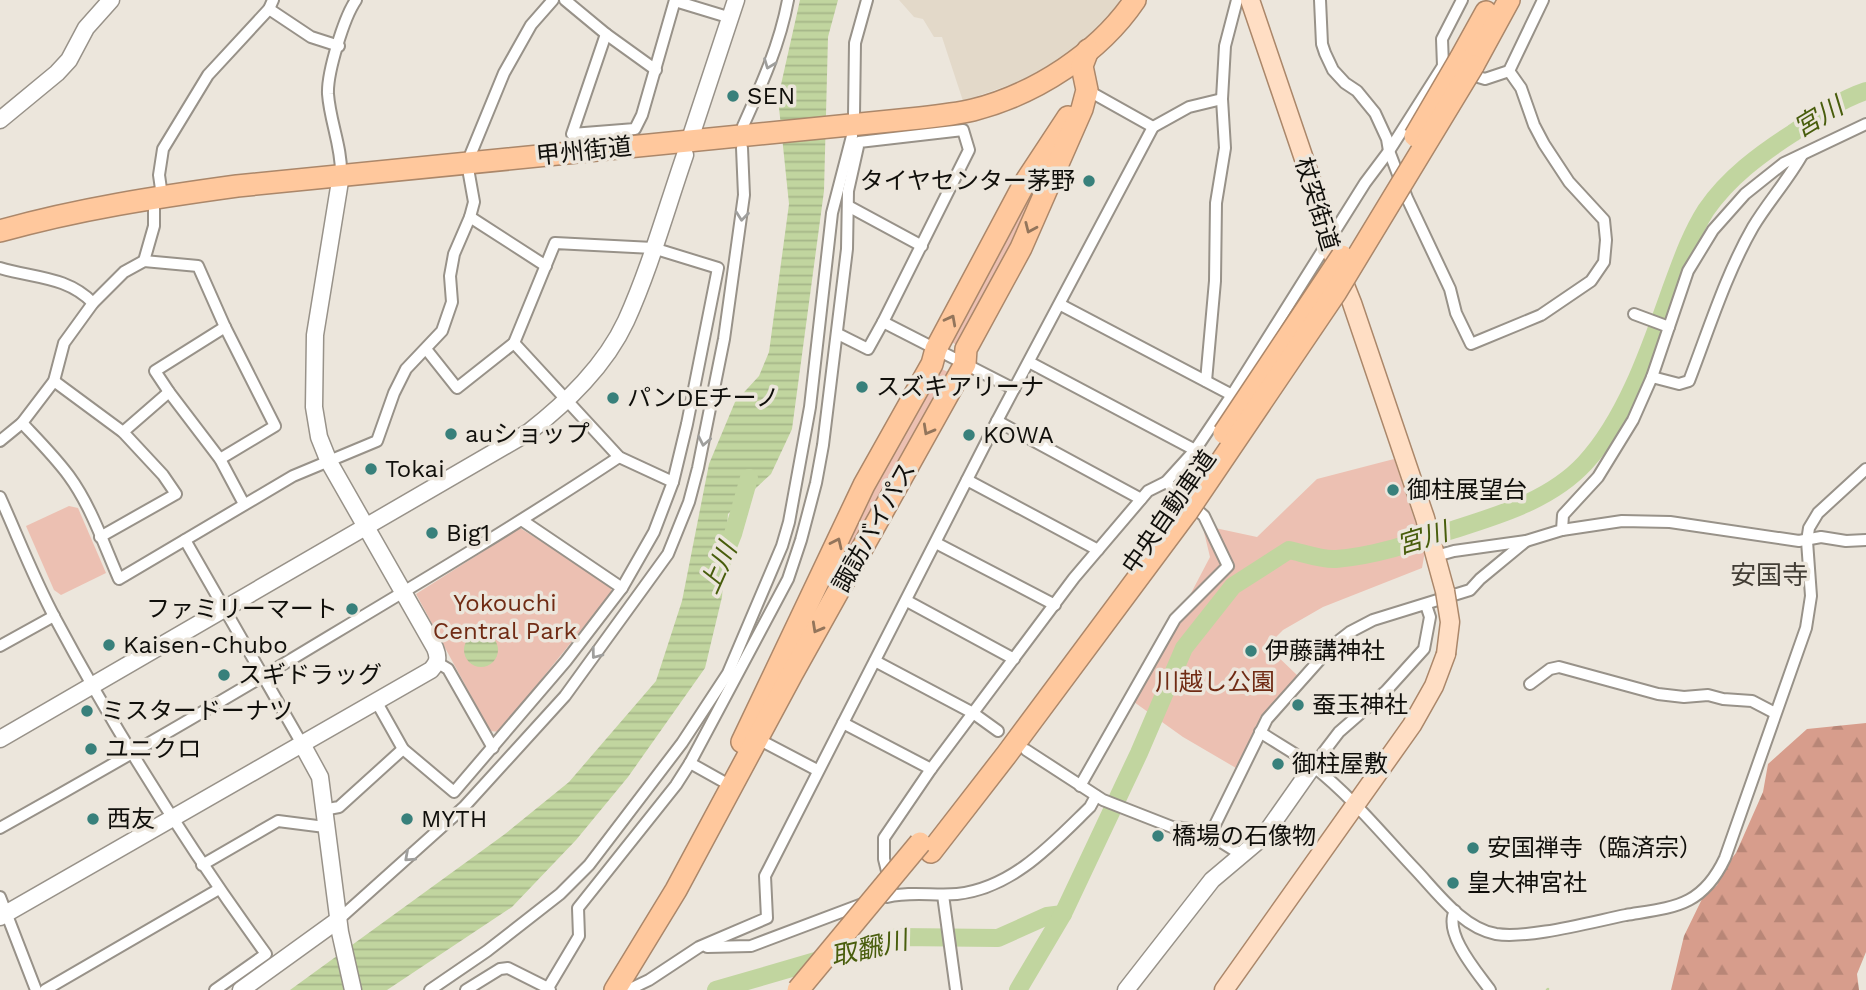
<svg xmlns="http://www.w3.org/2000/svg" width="1866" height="990" viewBox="0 0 1866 990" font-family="'Work Sans','Noto Sans JP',sans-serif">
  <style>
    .built { fill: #e3d9c9 }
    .green { fill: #ecc0b2 }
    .forest { fill: url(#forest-firs) }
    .water { fill: url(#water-rules) }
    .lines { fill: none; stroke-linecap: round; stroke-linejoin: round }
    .stream { stroke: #c1d59f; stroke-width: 2.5 }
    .river { stroke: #c1d59f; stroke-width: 18 }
    .street-casing { stroke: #989289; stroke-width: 14 }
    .secondary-casing { stroke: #989289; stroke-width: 19 }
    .primary-casing { stroke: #ab876a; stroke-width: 21 }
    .highway-casing { stroke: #ab876a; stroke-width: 24 }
    .street { stroke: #fff; stroke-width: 10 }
    .secondary { stroke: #fff; stroke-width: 16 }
    .primary { stroke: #ffdec4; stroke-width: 18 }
    .highway { stroke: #ffc89d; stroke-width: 21 }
    .primary-bridge-casing { stroke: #ab876a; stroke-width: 21; stroke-linecap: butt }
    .highway-bridge-casing { stroke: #ab876a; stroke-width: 24; stroke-linecap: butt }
    .primary-bridge { stroke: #ffdec4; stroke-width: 18 }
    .highway-bridge { stroke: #ffc89d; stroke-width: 21 }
    .oneway { stroke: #9f9f9d }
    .oneway2 { stroke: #93755b }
    .poi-dot { fill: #38807b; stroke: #ece6dc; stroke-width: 2.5 }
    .labels { text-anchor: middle; stroke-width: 7; stroke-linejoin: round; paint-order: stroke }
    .poi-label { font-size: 24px; fill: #100f0b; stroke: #ece6dc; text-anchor: start }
    .street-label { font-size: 24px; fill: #100f0b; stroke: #ece6dc }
    .park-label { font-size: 24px; fill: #702b14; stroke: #ece6dc }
    .water-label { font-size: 26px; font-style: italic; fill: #485d0c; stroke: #ece6dc }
    .neighbourhood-label { font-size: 26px; fill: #423d35; stroke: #ece6dc }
  </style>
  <defs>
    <pattern id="forest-firs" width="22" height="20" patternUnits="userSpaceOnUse" patternTransform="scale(1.75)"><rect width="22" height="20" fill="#d79d8c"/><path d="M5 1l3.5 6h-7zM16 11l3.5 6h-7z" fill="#b88677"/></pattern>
    <pattern id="water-rules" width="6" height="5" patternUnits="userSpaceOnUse" patternTransform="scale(1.75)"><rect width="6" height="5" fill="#c1d59f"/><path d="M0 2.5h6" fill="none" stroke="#a5b688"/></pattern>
  </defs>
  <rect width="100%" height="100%" fill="#ece6dc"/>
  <path class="built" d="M899,0H1120L1115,8L1084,40L1049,65L1021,81L963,101L942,37H934L923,19L914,17Z"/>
  <g class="green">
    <path d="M1064,131L1030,217L957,345L944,338Z"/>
    <path d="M939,368L953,374L758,719L853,518Z"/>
    <path d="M1394,459L1425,551L1422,568L1323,607L1283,630L1270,643L1275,647L1272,651L1298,676L1254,734L1236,768L1183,737L1134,702L1210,557L1204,532L1215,528L1257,537L1317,479Z"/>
    <path d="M69,506L78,508L106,573L61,595L54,590L26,526Z"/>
    <path d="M520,528L611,585V593L499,732L490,731L416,594Z"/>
  </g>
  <path class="forest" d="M1866,723V952L1857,974L1859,990H1671L1684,936L1702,899L1717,885L1725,867L1736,853L1763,792L1768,764L1807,729Z"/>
  <g class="water">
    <path d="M800,0H838L828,37L824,191L792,429L771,474L728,514L722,597L705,668L628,777L576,840L512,907L387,990H290L505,834L569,782L656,681L682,601L709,464L735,402L759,376L769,352L789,204L778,98Z"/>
    <circle cx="481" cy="650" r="17"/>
  </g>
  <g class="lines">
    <path class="stream" d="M1547,990L1548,989"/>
    <g class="river">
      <path d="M717,574L733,534L749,478"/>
      <path d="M716,990L898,937L998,938L1047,916L1063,914"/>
      <path d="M1018,990L1063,914L1139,753L1184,648L1233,586L1289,550C1303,553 1322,560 1336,559C1374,556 1413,543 1449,531C1496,516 1550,501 1585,463C1626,419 1650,348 1670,292C1680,265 1690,235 1706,210C1728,178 1760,154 1793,133C1816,117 1839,100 1866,91"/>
    </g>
    <defs>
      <g id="street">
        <path d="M565,0L606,34L656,70"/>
        <path d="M1320,0L1322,44L1325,53L1333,70L1345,83L1357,91L1375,113L1387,139L1389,151L1407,198L1450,289L1456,313L1471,344L1541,315L1591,281L1604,262L1606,240L1604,220L1569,182L1544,144L1534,125L1521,88L1509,71"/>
        <path d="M675,1L731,18"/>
        <path d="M269,9L311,37L339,46"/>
        <path d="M606,34L572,134L635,129L642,115L675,0"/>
        <path d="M1449,68L1443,66L1442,39L1462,0"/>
        <path d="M1465,73L1485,79L1509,71L1543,0"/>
        <path d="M1087,90L1153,127"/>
        <path d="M854,115L855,43L867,0"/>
        <path d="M743,126C761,86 780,44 788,0"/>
        <path d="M341,175C342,147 330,122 328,94C327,73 344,17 356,0"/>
        <path d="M162,196L159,175L163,149L208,75L269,9L273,0"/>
        <path d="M848,206L922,246"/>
        <path d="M470,217L546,266"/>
        <path d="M144,261L154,226V197"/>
        <path d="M0,268C33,278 67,276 93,303"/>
        <path d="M1061,305L1232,395"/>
        <path d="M1634,314L1669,327"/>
        <path d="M225,327L155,371L169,392L220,459L244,504"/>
        <path d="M838,334L868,349L883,322L1014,389"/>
        <path d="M514,343L619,457L673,482"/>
        <path d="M1029,362L1195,450"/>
        <path d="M1652,377L1679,384L1689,381C1709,329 1726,274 1753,227C1768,202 1788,180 1802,155"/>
        <path d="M54,381L123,432L163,475L176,494L100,537"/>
        <path d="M1206,381L1215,281L1216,203L1225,148L1222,99L1225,46L1237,0"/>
        <path d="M997,421L1141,499"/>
        <path d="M22,423C38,440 55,457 69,476C91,506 104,545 119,579L293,476L377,441L394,393L406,369L442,331L452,302L450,276L454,254L470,217L474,202L467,163L504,73L531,25L553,0"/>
        <path d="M123,432L169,392"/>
        <path d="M0,441L22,423L54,381L64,343L93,303L124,272L144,261L198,266L225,327L275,426L220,459"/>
        <path d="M967,480L1098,550"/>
        <path d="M0,497C18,537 34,579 55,618C117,734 188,847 266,954L215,990"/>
        <path d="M523,521L622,588"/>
        <path d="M1562,530L1622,521L1670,522L1799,541L1821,537L1846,541L1866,540"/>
        <path d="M185,540L302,744"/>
        <path d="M936,543L1055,605"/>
        <path d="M1436,556L1454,551L1526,541L1562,530L1563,515L1598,477L1633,420L1652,377L1688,271L1713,230L1745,194L1784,163L1866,124"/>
        <path d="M907,601L1014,659"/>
        <path d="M0,646L54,616"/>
        <path d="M875,661L973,713L998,731"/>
        <path d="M438,663L448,669L493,748"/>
        <path d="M1530,684L1550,669L1559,667L1658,694L1684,697L1708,695L1723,699L1752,701L1775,713"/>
        <path d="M376,701L403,749L454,792L566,661L622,588L654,532L673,482L687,424L718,268L653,248L555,243L514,343L457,388L426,349"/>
        <path d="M843,723L931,769"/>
        <path d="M1260,732C1278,744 1297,754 1314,767C1351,796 1382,834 1414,868C1436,891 1462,928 1496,934C1529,939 1591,922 1626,915C1674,907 1702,907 1725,858L1806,628L1811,596L1807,541L1809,528L1818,513L1866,469"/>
        <path d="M758,739L817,770"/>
        <path d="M1026,750L1103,800L1172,827L1193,829L1210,835L1242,855"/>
        <path d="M690,763L724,782"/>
        <path d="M1313,766L1339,732L1386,691L1424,649L1430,617L1426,605"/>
        <path d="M1080,786L1175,619L1228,566L1204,516L1166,482"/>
        <path d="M323,810L339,807L403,749"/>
        <path d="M0,828C111,766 221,702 330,636C427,578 524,520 619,457"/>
        <path d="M1210,835L1267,719L1332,646L1350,632L1373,620L1470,590L1480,579L1526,541"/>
        <path d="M202,865L278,821L325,827"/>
        <path d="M893,895L884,859V838L931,769L1074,578L1148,491L1166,482L1195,450L1232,395L1365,183L1389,151L1443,66"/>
        <path d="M943,895L956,990"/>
        <path d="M0,897L36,990"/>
        <path d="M887,897C910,891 934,896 957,894C1013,888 1053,843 1090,807L1096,796"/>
        <path d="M1455,911C1443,933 1477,972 1490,990"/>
        <path d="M338,920L464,807L565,696L668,554L689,502L698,468L724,339L744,195L742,148"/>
        <path d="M707,947L751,946L865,903"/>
        <path d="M45,990L219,889"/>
        <path d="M430,990L487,951L560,894L589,865L682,743L728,673L782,546L789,522L810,407L832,213L852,136"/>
        <path d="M466,990L500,969L508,968L548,988"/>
        <path d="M550,990L548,988L579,936L578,908L676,785L690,763L788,579L801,540L816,483L823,445L847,249L848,191L859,142L963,130L969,150L883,322"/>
        <path d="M628,990L649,980L699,947L767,918L765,876L997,421L1153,127L1189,107L1222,99"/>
      </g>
      <g id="secondary">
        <path d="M0,120L57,73L69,60L86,28L111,0"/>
        <path d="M692,133L736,0"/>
        <path d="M0,739L529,432C567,402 605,366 626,321C650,268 666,210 685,155"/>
        <path d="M302,744L320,777L340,932L353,990"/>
        <path d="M0,917L431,670C438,662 439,658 435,648L329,462L319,437L314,407L315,335L341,175"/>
        <path d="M241,990L338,920"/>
        <path d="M1126,990L1212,880L1263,837L1313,766"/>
      </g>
      <g id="primary">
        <path d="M1250,0L1321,209L1328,243L1352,303L1425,518L1445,591"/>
        <path d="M1224,990L1412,725L1434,686L1446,654"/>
      </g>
      <g id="highway">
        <path d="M1460,59L1486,12"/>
        <path d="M1473,66L1509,0"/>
        <path d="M0,231C78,209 157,197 237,186L920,118C938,116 956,114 973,110C1036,94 1099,53 1135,0"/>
        <path d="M742,742L864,485L932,364L936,349L1024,184L1068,117"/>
        <path d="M931,852L1007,754L1187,512"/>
        <path d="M615,990L676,890L792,674L965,364L966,349L1021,248L1082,109L1087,90L1082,66L1088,50"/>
      </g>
    </defs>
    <use href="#street" class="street-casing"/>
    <use href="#secondary" class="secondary-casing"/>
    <use href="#primary" class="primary-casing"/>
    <use href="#highway" class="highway-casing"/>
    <use href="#street" class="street"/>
    <use href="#secondary" class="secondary"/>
    <use href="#primary" class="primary"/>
    <use href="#highway" class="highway"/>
    <defs>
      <path id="primary-bridge" d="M1445,591L1450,622L1446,654"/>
      <g id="highway-bridge">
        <path d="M1415,136L1460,59"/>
        <path d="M1224,433L1342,256"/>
        <path d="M1187,512L1336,292L1473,66"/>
        <path d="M798,990L920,843"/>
      </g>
    </defs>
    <use href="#primary-bridge" class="primary-bridge-casing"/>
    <use href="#highway-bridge" class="highway-bridge-casing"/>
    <use href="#primary-bridge" class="primary-bridge"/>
    <use href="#highway-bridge" class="highway-bridge"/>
  </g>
  <defs><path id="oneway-chevron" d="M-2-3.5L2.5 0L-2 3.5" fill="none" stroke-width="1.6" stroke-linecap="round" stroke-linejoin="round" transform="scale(1.75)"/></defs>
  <g class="oneway">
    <use href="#oneway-chevron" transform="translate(769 64) rotate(111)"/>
    <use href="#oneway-chevron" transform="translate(742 216) rotate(96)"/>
    <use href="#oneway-chevron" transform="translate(704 441) rotate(101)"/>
    <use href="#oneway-chevron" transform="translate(596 654) rotate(127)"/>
    <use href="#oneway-chevron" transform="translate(409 857) rotate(138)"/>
  </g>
  <g class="oneway2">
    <use href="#oneway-chevron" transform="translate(1030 228) rotate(114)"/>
    <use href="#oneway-chevron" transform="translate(951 320) rotate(-62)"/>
    <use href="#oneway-chevron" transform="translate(928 430) rotate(119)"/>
    <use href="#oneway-chevron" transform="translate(837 543) rotate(-65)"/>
    <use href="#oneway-chevron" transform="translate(817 628) rotate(119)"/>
  </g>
  <g class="poi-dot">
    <circle cx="733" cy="96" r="7"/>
    <circle cx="1089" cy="181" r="7"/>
    <circle cx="862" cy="387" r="7"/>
    <circle cx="613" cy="398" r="7"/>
    <circle cx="451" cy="434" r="7"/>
    <circle cx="969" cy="435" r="7"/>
    <circle cx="371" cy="469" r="7"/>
    <circle cx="1393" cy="490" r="7"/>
    <circle cx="432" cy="533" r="7"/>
    <circle cx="352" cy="609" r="7"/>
    <circle cx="109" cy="645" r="7"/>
    <circle cx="1251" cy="651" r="7"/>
    <circle cx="224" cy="675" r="7"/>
    <circle cx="1298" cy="705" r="7"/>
    <circle cx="87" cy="711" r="7"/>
    <circle cx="91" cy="749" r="7"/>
    <circle cx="1278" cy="764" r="7"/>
    <circle cx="93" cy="819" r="7"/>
    <circle cx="407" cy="819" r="7"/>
    <circle cx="1158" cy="836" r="7"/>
    <circle cx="1473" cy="848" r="7"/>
    <circle cx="1453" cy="883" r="7"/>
  </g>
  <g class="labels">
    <g class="poi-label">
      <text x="747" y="104">SEN</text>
      <text x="1075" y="189" text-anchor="end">タイヤセンター茅野</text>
      <text x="876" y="395">スズキアリーナ</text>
      <text x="627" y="406">パンDEチーノ</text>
      <text x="465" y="442">auショップ</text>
      <text x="983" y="443">KOWA</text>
      <text x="385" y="477">Tokai</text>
      <text x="1407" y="498">御柱展望台</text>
      <text x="446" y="541">Big1</text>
      <text x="338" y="617" text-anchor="end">ファミリーマート</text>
      <text x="123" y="653">Kaisen-Chubo</text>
      <text x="1265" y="659">伊藤講神社</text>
      <text x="238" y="683">スギドラッグ</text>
      <text x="1312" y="713">蚕玉神社</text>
      <text x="101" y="719">ミスタードーナツ</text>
      <text x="105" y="757">ユニクロ</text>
      <text x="1292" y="772">御柱屋敷</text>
      <text x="107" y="827">西友</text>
      <text x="421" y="827">MYTH</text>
      <text x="1172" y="844">橋場の石像物</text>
      <text x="1487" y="856">安国禅寺（臨済宗）</text>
      <text x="1467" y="891">皇大神宮社</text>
    </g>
    <g class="street-label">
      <text transform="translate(584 151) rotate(-6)" y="8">甲州街道</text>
      <text transform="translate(1317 204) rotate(73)" y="8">杖突街道</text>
      <text transform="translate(1169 512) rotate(-55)" y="8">中央自動車道</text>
      <text transform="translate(874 527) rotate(-61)" y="8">諏訪バイパス</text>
    </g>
    <g class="park-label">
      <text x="505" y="611">Yokouchi<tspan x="505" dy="28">Central Park</tspan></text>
      <text x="1215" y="690">川越し公園</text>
    </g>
    <g class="water-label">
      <text transform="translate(1818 117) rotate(-31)" y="9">宮川</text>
      <text transform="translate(1422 538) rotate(-17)" y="9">宮川</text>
      <text transform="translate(718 568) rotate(-66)" y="9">上川</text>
      <text transform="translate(869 948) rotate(-13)" y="9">取飜川</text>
    </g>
    <g class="neighbourhood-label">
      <text x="1769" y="584">安国寺</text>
    </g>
  </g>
</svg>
